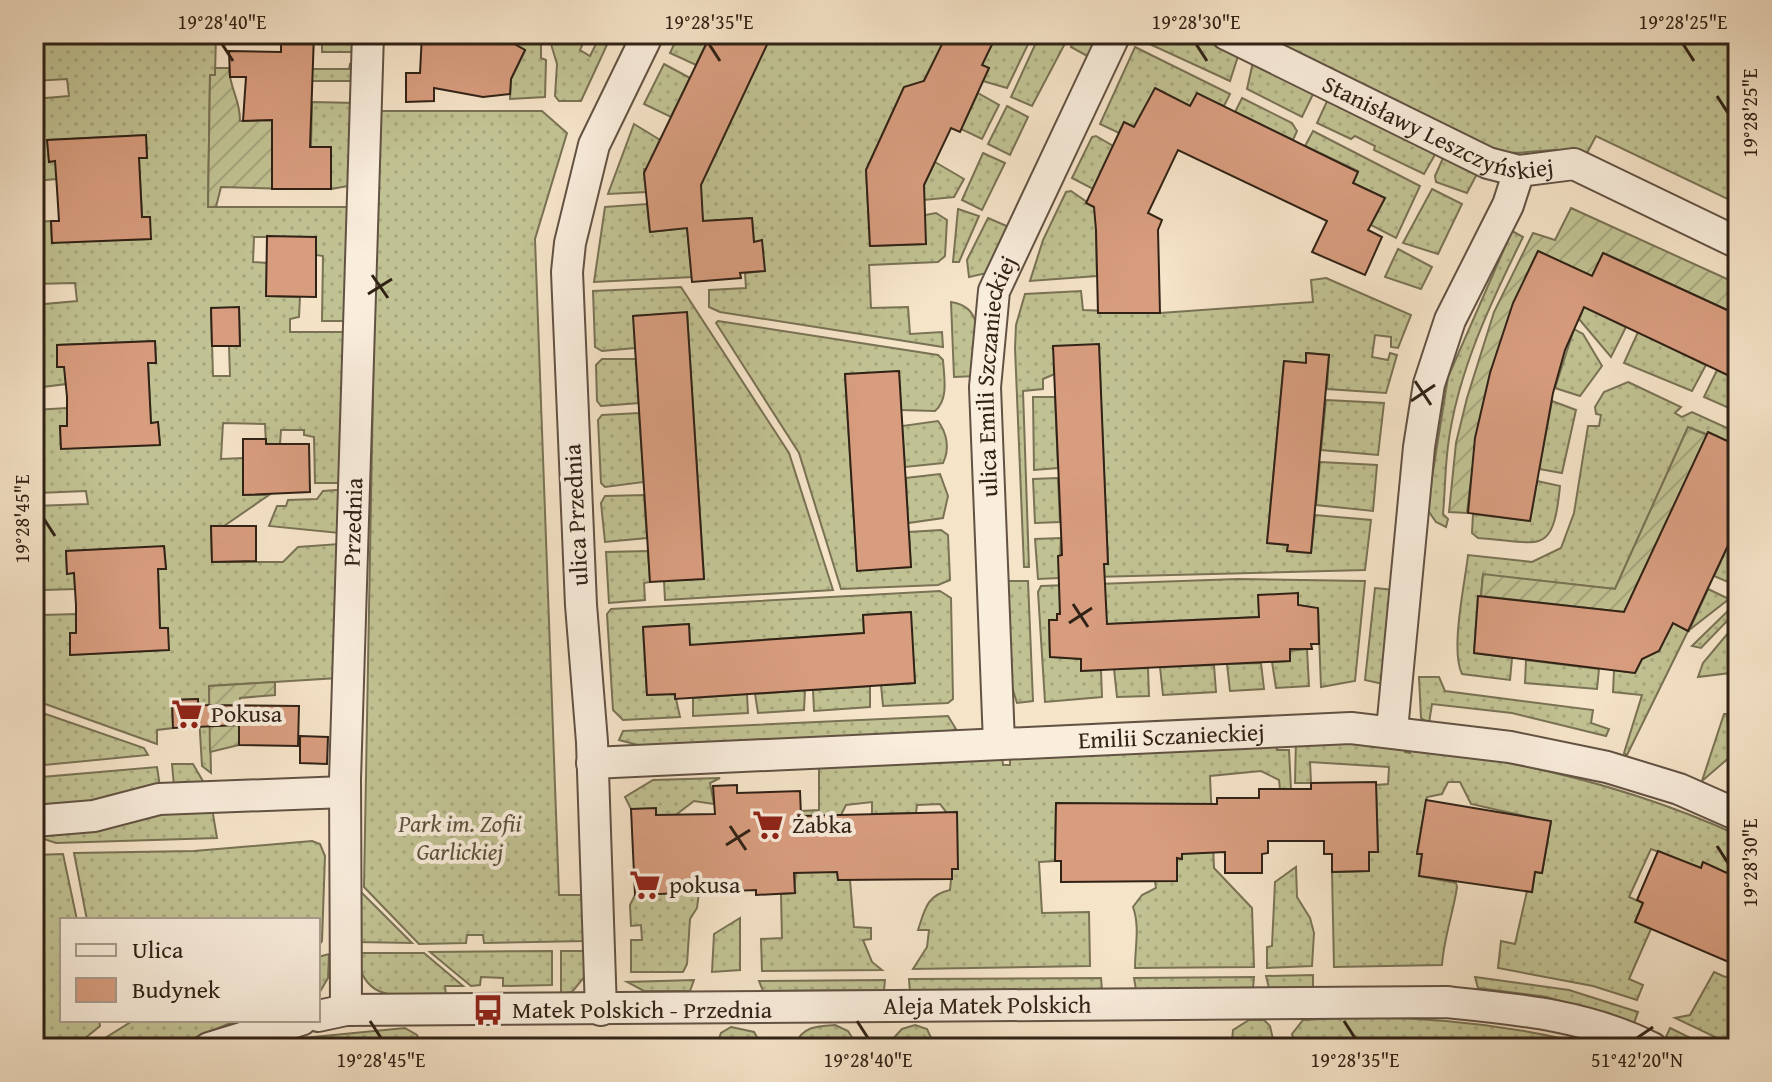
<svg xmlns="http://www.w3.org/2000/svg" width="1772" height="1082" viewBox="0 0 1772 1082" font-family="'Gentium Book Plus',serif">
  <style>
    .grass { fill: url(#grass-dots); stroke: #797254; stroke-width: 2; fill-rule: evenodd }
    .garden { fill: url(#garden-furrows); stroke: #797254; stroke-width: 2 }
    .building { fill: #d89d7f; stroke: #312216; stroke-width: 2 }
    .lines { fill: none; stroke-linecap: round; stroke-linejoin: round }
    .minor-casing { stroke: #625243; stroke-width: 34 }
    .minor { stroke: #f9eddc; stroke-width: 30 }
    .ticks { fill: none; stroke: #312216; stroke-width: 3 }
    .labels { text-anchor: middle; stroke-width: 8; stroke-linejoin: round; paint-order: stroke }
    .street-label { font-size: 24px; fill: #312216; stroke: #f9eddc }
    .poi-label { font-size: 24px; fill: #312216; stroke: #f9eddc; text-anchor: start }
    .park-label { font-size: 24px; font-style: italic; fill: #5c523c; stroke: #f9eddc }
    .neatline { fill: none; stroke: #312216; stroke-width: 3 }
    .ticks-label { font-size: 20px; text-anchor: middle; fill: #312216 }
  </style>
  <defs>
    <pattern id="grass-dots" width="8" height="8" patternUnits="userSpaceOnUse" patternTransform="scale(2)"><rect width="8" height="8" fill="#c1c293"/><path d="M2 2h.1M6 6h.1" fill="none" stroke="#a6a67e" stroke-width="1.8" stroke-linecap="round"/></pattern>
    <pattern id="garden-furrows" width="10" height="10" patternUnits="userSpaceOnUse" patternTransform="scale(2)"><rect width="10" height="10" fill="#c1c293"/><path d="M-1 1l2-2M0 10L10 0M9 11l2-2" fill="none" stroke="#a6a67e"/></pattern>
  </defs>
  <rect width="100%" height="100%" fill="#f6e4c9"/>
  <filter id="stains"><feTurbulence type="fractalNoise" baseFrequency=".0025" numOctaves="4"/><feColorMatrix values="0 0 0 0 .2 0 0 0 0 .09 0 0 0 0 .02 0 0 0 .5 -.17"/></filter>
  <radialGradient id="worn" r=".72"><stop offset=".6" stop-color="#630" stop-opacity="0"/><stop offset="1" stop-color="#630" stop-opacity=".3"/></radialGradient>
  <g class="grass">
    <path d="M34,34H42L43,38L80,34H216L215,75L210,76L208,207H353V321H322L323,256L316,255V237H254L253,262L267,263L266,296L300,297L299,317L290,319V332H347L349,483H315L314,437L304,435V430H281L280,444H266L265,424L223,423L221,459L243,458V495H269L224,526H211L212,562H283L298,547L339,544L338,678L209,686L211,773L202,766L198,699L172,700L173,728L157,730V744L34,700V627L44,626L43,615L76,614L77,633H70L71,655L107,653L160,628L158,569L166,568L164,547L66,551L67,573H74L75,589L44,590L43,578L34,579L35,506L88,504L86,491L38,493L34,478V410L67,408V426L60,427L61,448L160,444L158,423H151L148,363L156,362L155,341L57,345V367H65L66,384L34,388V305L77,301L75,283L34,284V222L51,221L52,242L151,239L142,217L139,158L147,157L146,135L48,140L49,161H56L57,179L34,181V99L69,96L67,79L34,81ZM211,308H239L240,346H229L230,376H213Z"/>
    <rect x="322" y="34" width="37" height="18"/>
    <path d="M504,34H541V58L546,60L545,97L510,99L511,79L525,51L504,41Z"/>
    <path d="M548,34H567L569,40L587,34L580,50L590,56L601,34H612L581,101H559L555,96L557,64Z"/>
    <path d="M679,34H711L696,65L670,53Z"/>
    <path d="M772,34H919L942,45L923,82L904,87L866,170L870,246L925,244V215L936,213L947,220L945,256L938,262L869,265L871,308L908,307L910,334L942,332L943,347L720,312L709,307V290L746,288L745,273L764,271L761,241L754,242L752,218L703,221L698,174L705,176Z"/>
    <path d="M997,34H1033L1007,88L983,81L989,68L982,65Z"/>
    <path d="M1040,34H1070L1032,106L1011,97Z"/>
    <path d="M1077,34H1102L1091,58L1071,47Z"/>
    <path d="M1136,34H1192L1239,53L1230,81L1132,36Z"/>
    <path d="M1249,34H1738V204L1596,136L1586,155C1558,142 1523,159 1491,150Z"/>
    <path d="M1135,47L1230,94L1224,106L1197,94L1190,106L1155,89L1134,127L1124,122L1119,133L1100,124Z"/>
    <path d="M1253,62L1316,88L1302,117L1247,89Z"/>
    <path d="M350,64L357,66V81H293L286,69H349Z"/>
    <path d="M664,64L690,78L671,117L644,104Z"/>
    <path d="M978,93L999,105L982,139L961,129Z"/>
    <path d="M1242,98L1292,123L1297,131L1293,140L1235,112Z"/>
    <path d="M1328,99L1436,153L1424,174L1374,150L1375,146L1355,136L1351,139L1317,123Z"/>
    <path d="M312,102L357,103L354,185L331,189V148L311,147Z"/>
    <path d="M1007,106L1028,117L1010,155L988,144Z"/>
    <path d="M378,111H542L567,133L535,239L559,895H583L585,941L484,943L483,935H467L466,943L419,944L364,887Z"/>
    <path d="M634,124L660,140L667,166L644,169L646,192L608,194Z"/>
    <path d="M1313,131L1420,186L1396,238L1371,225L1385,198L1353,183L1358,171L1305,146Z"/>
    <path d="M1096,136L1113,146L1093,189L1072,178L1092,137Z"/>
    <path d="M983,153L1005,163L982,210L962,200Z"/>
    <path d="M1444,156L1477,174L1467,193L1436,182L1435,176Z"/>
    <path d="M935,162L964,179L954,197L924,200V185Z"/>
    <path d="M1432,189L1462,204L1438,254L1403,243Z"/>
    <path d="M1071,191L1100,211L1096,230L1097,276L1030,281L1043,240L1066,192Z"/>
    <path d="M647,204L650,232L687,228L692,277L594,282L605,207Z"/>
    <path d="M958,209L979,216L959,262H953Z"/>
    <path d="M988,218L1009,227L987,273L969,277L967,260Z"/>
    <path d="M1512,231L1523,237C1491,302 1457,373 1448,446C1445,469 1445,492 1443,514L1448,519L1446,527L1436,522L1427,509L1448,377Z"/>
    <path d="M1398,249L1432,267L1421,289L1385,277Z"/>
    <path d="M1326,278L1411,315L1398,348L1391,347V337L1375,335L1372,357L1388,360L1390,353L1397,355L1386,393L1327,389L1329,355L1307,353L1306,363L1284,361L1267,543L1288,545L1287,551L1311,553L1315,515L1371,520L1365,570L1093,577L1092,564L1108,563L1099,355L1043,379V389L1023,391L1029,567H1024L1015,348L1016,325L1025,294L1081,291L1083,310L1160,313L1313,302L1311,280Z"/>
    <path d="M681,287L789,453L833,590L665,600L664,581L704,578L687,313L634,316L635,348L602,351L595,347L593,291Z"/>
    <path d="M951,302C988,307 976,348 975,376L954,377Z"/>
    <path d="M1584,307L1626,327L1611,357L1579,319Z"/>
    <path d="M718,321L938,355L943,360C944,377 949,399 935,411L901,410L899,371L845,375L857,570L911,567L909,532L941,530L948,535L950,580L938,585L841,589L799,453L716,323Z"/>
    <path d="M1574,329L1583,334L1602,366L1580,396L1555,388Z"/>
    <path d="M1638,332L1706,365L1692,391L1624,363Z"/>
    <path d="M602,359H636L639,403L601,406L597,401L596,365Z"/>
    <path d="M1717,370L1738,380V412L1704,397Z"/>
    <path d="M1628,382L1681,407L1675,413L1682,417L1692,412L1738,433V446L1688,427L1615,589L1483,575L1481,596H1478L1474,653L1512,658L1510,680L1462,674C1450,650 1465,583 1468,555L1532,562L1561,548L1574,513L1588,426H1599L1601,415L1596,414L1595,407L1604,392Z"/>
    <path d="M1033,397H1055L1058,468L1034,470Z"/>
    <path d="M1326,400L1384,403L1378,455L1321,450Z"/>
    <path d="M1552,401L1576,410L1562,473L1539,469Z"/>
    <path d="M639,413L644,482L605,487L601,483L598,420L602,415Z"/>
    <path d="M938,421C947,433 950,449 943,463L905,467L902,426Z"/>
    <path d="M1320,462L1377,465L1373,511L1316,505Z"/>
    <path d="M940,474L948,496L943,518L908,523L906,478Z"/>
    <path d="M1058,478L1060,522L1035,523L1033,479Z"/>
    <path d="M1537,481L1560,486C1553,558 1540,542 1478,538L1472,533L1473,514L1530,521Z"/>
    <path d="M350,489L349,534L269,526L277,506H286L288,500L317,499L323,491Z"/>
    <path d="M644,495L647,538L605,542L601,503L605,496Z"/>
    <path d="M1738,524V578L1735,585L1714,576Z"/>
    <path d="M1061,538L1059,578L1038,579L1035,539Z"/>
    <path d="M648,551L650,582L644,583L645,600L609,603L606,552Z"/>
    <path d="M1238,579L1365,581L1355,681L1321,687L1318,609L1298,605V593L1259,617L1107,624L1069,614H1057V620H1049L1050,656L1081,659L1082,671L1101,670L1102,697L1045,702L1038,592L1041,586Z"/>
    <path d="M1007,581H1028L1033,701L1017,703L1012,687Z"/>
    <path d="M1375,588L1394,590L1383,684L1365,680Z"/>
    <path d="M1708,589L1729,599L1688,631L1627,755L1624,753L1642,695L1613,692L1614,670L1635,673L1642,659L1659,650L1673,623L1689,631Z"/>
    <path d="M940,591L951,598L953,699L948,703L883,706L881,685L915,683L910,612L863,615L864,633L690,645L689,624L643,627L647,695L675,694L680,717L623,720L613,710L607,614L611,609Z"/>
    <path d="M1735,604L1729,619L1701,648L1692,646Z"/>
    <path d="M1738,621V672L1698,677L1703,663Z"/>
    <path d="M1307,649L1309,686L1276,688L1272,662L1290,661V651Z"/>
    <path d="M1526,660L1599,669L1597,689L1525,683Z"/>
    <path d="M1261,663L1264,689L1230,691L1227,664Z"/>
    <path d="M1214,665L1216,692L1163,695L1160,667Z"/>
    <path d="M1148,668L1149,696L1117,697L1114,669Z"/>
    <path d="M1419,677H1439L1445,691L1593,710L1591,723L1609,729L1606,736L1512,713L1432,704L1429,723L1421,718Z"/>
    <path d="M870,686V707L814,711L813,690Z"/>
    <path d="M805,690L804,710L758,713L755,694Z"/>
    <path d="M747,694L748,713L693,716V698Z"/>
    <path d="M34,710L144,748L148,755L34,766Z"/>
    <path d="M1724,714H1727L1728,728L1737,727L1738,750L1702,781Z"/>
    <path d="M948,716L956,729L951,731L646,747L619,740L623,731Z"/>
    <path d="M1296,739L1406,745L1405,752L1410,753L1411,747C1524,761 1634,788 1738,835L1735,877L1703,862L1701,868L1651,849L1629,897L1643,903L1635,922L1651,929L1629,979L1643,985L1637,1000L1593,986L1498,968L1501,941L1515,944L1527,891H1532L1535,872L1542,873L1551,822L1471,804L1460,782H1448L1442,794L1427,797L1417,853L1422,854L1419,876L1456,883L1457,887C1453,914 1444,937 1442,965L1334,967L1332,872L1369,871V852L1378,851L1376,785L1388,784L1389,767L1310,762L1311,783H1295Z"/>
    <path d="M1278,742L1277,750H1289L1291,789H1280L1279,780L1261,771L1210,776L1214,868L1252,908L1254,967L1135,968C1135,946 1140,927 1133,907L1142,895L1156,888L1155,881L1177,859H1181V804H1056L1055,861L1039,862L1042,913L1089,912L1090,966L913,969L927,947L929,930H918C925,909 927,895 950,890L952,869H958L946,812L940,804L917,805L916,813L872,814V802L846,805L841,815H832L838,880H850L854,927L871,928V939L863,940L872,962L882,970L762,971L761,939L782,938L781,894L794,893L801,811L819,810V764L1002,755L1003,765H1010V756Z"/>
    <path d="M172,764H193L204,783L174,786Z"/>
    <path d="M157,767L160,787L89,803L44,808L42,777Z"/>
    <path d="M720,778L710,783L714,804L694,801L677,814L699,892L697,908L690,919L687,964L683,972H631V940H642L641,925L631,926L630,905L635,895L659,893L656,809H631L625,797L653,780Z"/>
    <path d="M212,808L217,838L56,843L44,839L43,832L157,810Z"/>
    <path d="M312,841L320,844L325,856L322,941L318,947V920H87L74,853L194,851Z"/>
    <path d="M63,854L77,920H62V1020H99L100,1026L73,1048H34V855Z"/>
    <path d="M1296,867L1297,897L1310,918L1314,933L1312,966L1267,968V947L1272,946L1275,882Z"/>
    <path d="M356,887L412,943L356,942Z"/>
    <path d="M740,918V970L712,972L714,934Z"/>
    <path d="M552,951V985L503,986V978L481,977L480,985L471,986L430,952Z"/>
    <path d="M561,951H586V975L572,992L561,994Z"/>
    <path d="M356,953H424L463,986H445L446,995C402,994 364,1007 356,953Z"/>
    <path d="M329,954L328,978L318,995V957Z"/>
    <path d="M1714,972L1725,977L1738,974V1048L1675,1018L1690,1015Z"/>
    <path d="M1313,975V987L1269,988L1266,976Z"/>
    <path d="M1254,977L1253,988L1136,990L1134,978Z"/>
    <path d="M1475,977L1569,990L1638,1012L1634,1023L1547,997L1478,988Z"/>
    <path d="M1101,978L1102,990L910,993L909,979Z"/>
    <path d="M694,980L690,991H644L627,982Z"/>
    <path d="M885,980L884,990L763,991L759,981Z"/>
    <path d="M134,1020H238L170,1048H89Z"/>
    <path d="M1249,1020H1264L1270,1026L1274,1044L1232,1041L1233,1030Z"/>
    <path d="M1303,1020C1403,1013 1504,1022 1602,1048H1536L1480,1040L1294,1043L1292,1034Z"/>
    <path d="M835,1025L848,1031L855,1042L796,1044C802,1026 819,1026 835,1025Z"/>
    <path d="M915,1025L927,1029L933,1042L889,1043L902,1029Z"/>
    <path d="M731,1027L754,1032L761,1044H717L721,1033Z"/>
    <path d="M405,1028L417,1035L422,1047L265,1048L303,1038Z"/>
    <path d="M1670,1028L1711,1048H1685L1665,1039Z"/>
  </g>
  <g class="garden">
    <rect x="216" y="34" width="55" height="7"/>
    <path d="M215,68H229C230,90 240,98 240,121L281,120L289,125L311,126V147L272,148V173H290V189L221,187L216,207H208L210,75H215Z"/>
    <path d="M1571,208L1738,284V315L1604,253L1592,276L1538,251C1496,338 1477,418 1467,513L1449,512L1456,443L1467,398L1494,312L1533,233L1555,240Z"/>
    <path d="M1688,427L1707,435L1624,612L1481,596L1483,574L1615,589Z"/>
    <path d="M275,682V695L240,698L239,745L210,752L209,686Z"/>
  </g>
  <g class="building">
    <path d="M281,34H314L310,147H331V189H272V120L243,121L246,77H230L229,51L281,52Z"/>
    <path d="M422,34H497L525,50L511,79L510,94L483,97L434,88V101L406,102V73H420Z"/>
    <path d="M711,34H772L701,185L703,221L752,218L754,242L762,240L765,271L740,273L741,278L692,282L687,228L650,232L644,173Z"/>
    <path d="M947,34H997L982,65L989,68L960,132L951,128L924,185L926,244L870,246L866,170L904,87L924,81Z"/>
    <path d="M1155,88L1190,106L1197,93L1358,172L1353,183L1385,198L1368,230L1382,237L1365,275L1312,252L1327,221L1178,150L1148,213L1162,220L1158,230L1160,313H1098L1096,230L1094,207L1086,203L1124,122L1134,127Z"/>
    <path d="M146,135L147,158H139L142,217H150L151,239L52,243L51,221H59L57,189L55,161L49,162L47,140Z"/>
    <path d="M267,236L316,237V297L266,296Z"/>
    <path d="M1538,251L1592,276L1603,253L1738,315V380L1584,307L1565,350L1553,393L1530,521L1468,513L1475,438L1490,373L1513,303Z"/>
    <path d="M239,307L240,346H212L211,308Z"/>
    <path d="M687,312L704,579L650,582L633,316Z"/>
    <path d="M155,341L156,363H148L151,423L158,422L160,445L61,449L60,426H67V397L64,367H57V345Z"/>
    <path d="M1099,344L1108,564H1104L1107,624L1259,617L1258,595L1298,593V605L1318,608L1319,644H1311L1312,649H1290V661L1081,671V659L1050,657L1049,620H1057V614H1060L1058,556L1062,555L1053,346Z"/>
    <path d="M1306,353L1329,355L1311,553L1287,551L1288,545L1267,543L1284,361L1306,363Z"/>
    <path d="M899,371L911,567L857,571L845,374Z"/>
    <path d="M1708,432L1738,446V524L1688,631L1673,623L1659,651L1642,659L1635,673L1474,653L1478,596L1624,612Z"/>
    <path d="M243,439H266V444H309L310,492L243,495Z"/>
    <path d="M211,526H256V561L212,562Z"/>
    <path d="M164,546L166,569H158L160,628H168L169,650L70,655V633H76V605L74,573L67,574L66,551Z"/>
    <path d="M911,612L915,683L675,699V694L647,695L643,627L689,624L690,645L864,633L863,615Z"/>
    <path d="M198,699V705L299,706L298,746L239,745V725L173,728L172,700Z"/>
    <path d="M300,736L328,737L327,764L300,763Z"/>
    <path d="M1376,782L1378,852H1369V871L1332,872V854H1324V841H1268V853L1262,854V873H1225V852L1182,854V859L1177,858V881L1061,882V861H1055L1056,803L1217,804V798H1259V789H1311V783Z"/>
    <path d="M737,785V793L800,791L801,816L957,812L958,869H952V879L838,880L837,872L794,873L795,893L756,895V890L635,895L631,809L656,808V815L715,814L713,786Z"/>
    <path d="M1426,800L1551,821L1542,873L1535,872L1532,892L1419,876L1422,854H1417Z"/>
    <path d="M1658,851L1701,868L1703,862L1738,878V966L1635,922L1643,903L1637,900Z"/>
  </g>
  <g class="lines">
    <defs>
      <g id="minor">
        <path id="s1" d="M1226,34L1488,163L1519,171L1574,164L1738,243"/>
        <path d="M1392,730L1419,447L1429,384L1450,320L1508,205L1519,171"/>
        <path id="s2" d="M999,743L985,387L994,291L1115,34"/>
        <path id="s3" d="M592,763L1351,728L1510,747L1607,767L1679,789L1738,815"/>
        <path d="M34,821L94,816L159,799L345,792"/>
        <path id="s4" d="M346,1010L345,779L368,34"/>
        <path d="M601,1010L592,742L581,605L567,272L570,243L594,145L648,34"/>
        <path id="s5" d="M318,1016L346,1010L1446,1002C1516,1009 1587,1015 1652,1048"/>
        <path d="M209,1048L301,1020"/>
      </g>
    </defs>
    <use href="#minor" class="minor-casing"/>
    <use href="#minor" class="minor"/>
  </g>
  <path class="ticks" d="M222,44L233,61M709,44L720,61M1196,44L1207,61M1683,44L1694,61M1717,96L1728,113M372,275L388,298M368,294L392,279M1415,381L1431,405M1411,401L1435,385M44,519L55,536M1073,604L1088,627M1069,623L1092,608M730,826L746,850M726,845L750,830M1717,846L1728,863M370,1021L381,1038M857,1021L868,1038M1344,1021L1355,1038M1637,1038L1653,1027"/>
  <defs>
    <symbol id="supermarket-bare" viewBox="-9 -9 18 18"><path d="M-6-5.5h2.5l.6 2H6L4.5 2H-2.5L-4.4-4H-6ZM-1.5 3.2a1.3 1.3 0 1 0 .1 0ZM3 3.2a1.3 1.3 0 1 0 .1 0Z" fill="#8f2418" stroke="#f9eddc" stroke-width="2.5" paint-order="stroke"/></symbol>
    <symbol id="bus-bare" viewBox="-9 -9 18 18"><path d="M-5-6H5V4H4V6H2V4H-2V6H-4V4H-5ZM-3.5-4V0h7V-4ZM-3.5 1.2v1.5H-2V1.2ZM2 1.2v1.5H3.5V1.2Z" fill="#8f2418" stroke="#f9eddc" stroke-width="2.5" paint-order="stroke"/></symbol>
  </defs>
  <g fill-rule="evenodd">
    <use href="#supermarket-bare" x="165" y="692" width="44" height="44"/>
    <use href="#supermarket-bare" x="746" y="803" width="44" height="44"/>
    <use href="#supermarket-bare" x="623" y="863" width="44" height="44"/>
    <use href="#bus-bare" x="466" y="988" width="44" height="44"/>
  </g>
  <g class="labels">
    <g class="street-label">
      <text dy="8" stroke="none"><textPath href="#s1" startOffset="234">Stanisławy Leszczyńskiej</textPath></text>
      <text dy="8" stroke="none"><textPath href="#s2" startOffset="368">ulica Emili Szczanieckiej</textPath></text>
      <text transform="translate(576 515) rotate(-93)" y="8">ulica Przednia</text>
      <text dy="8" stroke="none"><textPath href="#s4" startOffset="488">Przednia</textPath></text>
      <text dy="8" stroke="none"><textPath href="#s3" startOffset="580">Emilii Sczanieckiej</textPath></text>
      <text dy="8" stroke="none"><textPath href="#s5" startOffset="670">Aleja Matek Polskich</textPath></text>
    </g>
    <g class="poi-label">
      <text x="211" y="722">Pokusa</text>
      <text x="792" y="833">Żabka</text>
      <text x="669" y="893">pokusa</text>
      <text x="512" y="1018">Matek Polskich - Przednia</text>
    </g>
    <g class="park-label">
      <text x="460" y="832">Park im. Zofii<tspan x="460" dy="28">Garlickiej</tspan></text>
    </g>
  </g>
  <rect width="1772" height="1082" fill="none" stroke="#f6e4c9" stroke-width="88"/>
  <rect x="60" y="918" width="260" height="104" fill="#f9eddc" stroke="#a99c8d" stroke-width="2"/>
  <rect x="76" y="944" width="40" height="12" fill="#f9eddc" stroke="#a99c8d" stroke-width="2"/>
  <text x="132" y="958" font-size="24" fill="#312216">Ulica</text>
  <rect x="76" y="978" width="40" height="24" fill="#d89d7f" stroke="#a99c8d" stroke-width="2"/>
  <text x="132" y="998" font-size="24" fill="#312216">Budynek</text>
  <rect x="44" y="44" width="1684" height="994" class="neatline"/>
  <g class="ticks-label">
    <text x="222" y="29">19°28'40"E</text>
    <text x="709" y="29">19°28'35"E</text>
    <text x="1196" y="29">19°28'30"E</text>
    <text x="1683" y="29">19°28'25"E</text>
    <text transform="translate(1750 113) rotate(-90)" y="7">19°28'25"E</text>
    <text transform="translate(22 519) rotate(-90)" y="7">19°28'45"E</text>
    <text transform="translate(1750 863) rotate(-90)" y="7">19°28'30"E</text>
    <text x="381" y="1067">19°28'45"E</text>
    <text x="868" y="1067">19°28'40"E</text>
    <text x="1355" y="1067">19°28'35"E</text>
    <text x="1637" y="1067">51°42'20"N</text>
  </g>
  <rect width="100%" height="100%" filter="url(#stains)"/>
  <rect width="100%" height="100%" fill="url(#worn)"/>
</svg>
